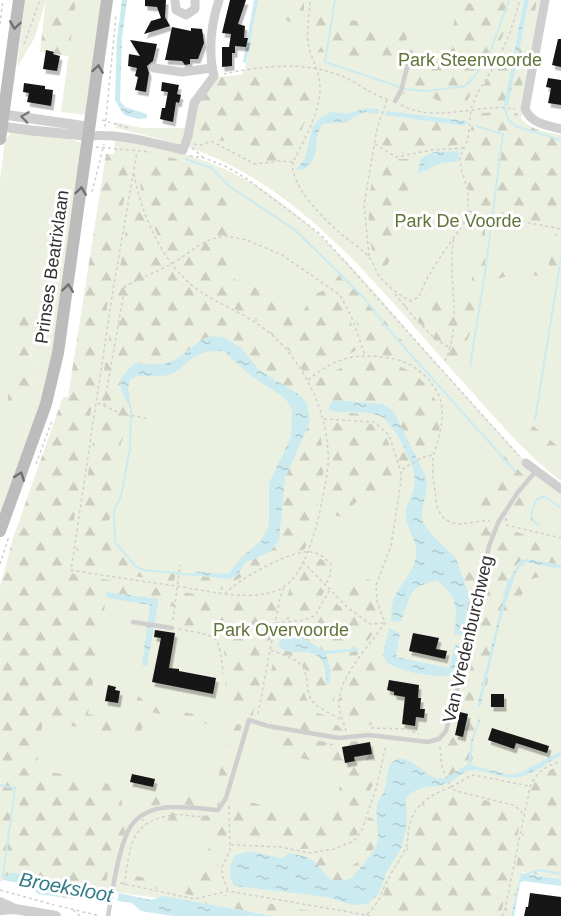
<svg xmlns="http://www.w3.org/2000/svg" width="561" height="916" viewBox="0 0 561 916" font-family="Helvetica,sans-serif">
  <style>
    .green { fill: #ecf0e0; fill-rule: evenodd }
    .forest { fill: url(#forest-firs); fill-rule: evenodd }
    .water { fill: url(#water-ripples) }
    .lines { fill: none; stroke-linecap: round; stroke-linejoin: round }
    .stream { stroke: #cbebf0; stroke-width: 2 }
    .building { fill: #191919; filter: url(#shadow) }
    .path { stroke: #cfcfcf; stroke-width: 1.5; stroke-dasharray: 3 3; stroke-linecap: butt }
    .service { stroke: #cfcfcf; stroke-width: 4.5 }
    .minor { stroke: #cfcfcf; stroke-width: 9 }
    .tertiary { stroke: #cfcfcf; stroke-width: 10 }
    .secondary { stroke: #bcbcbc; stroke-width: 12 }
    .oneway { stroke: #707070 }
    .oneway2 { stroke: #797979 }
    .labels { text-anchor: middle; stroke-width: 6; stroke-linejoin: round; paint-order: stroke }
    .park-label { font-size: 18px; fill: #63733a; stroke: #fff }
    .street-label { font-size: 18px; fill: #323232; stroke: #fff }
    .water-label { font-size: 20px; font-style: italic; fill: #317c89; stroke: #fff }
  </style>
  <defs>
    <pattern id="forest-firs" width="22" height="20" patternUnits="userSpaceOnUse" patternTransform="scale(1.5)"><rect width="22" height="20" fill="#ecf0e0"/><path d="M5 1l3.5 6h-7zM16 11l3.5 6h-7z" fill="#cbcec1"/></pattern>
    <pattern id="water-ripples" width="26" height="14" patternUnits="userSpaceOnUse" patternTransform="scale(1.5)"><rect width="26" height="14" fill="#cbebf0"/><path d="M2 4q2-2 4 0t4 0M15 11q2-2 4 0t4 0" fill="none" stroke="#afcace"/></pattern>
    <filter id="shadow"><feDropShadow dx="2.5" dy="4.5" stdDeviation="0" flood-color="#0004"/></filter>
  </defs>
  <rect width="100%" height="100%" fill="#fff"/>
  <g class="green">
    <path d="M25,0H46L35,37L17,68Z"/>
    <path d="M76,0H103L87,115L61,112Z"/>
    <path d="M256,0H540L520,126L561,136V481C524,453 493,415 462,381C389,300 321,208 220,160C187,144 150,137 116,128V122L141,128H201L245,70Z"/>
    <path d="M13,130L72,139L81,143L61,298L48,383L0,513V180L5,140ZM22,308C29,321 37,337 32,352C31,356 30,359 30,362L35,366L37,375L24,394L7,404Z"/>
    <path d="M115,134C162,147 209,158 252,183C317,222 367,283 416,340C454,383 493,426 532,469L561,492V870L529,864L521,873L510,916H316L214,906L3,876L68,417L113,191Z"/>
  </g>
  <g class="forest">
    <path d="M46,0H76L69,56L40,52Z"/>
    <path d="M273,0H304V14H296L290,22L280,18Z"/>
    <path d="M310,0H333L332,8L336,17L408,31L401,67L322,52L313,53L310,38Z"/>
    <path d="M486,0H517L512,23L504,33L484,74L468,85L470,96L466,102C449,112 441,101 427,95C420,92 410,94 403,94L409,68L427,72L430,70L437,43L450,45L456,10L459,4L483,2Z"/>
    <path d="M529,0H537L518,108L508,106Z"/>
    <path d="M519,27L504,106L473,107L482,88L510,38Z"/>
    <path d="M260,72L313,74V104L286,164L273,168L262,165L224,141L206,140L191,135L199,98L219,77Z"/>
    <path d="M494,112L517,113C528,130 542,131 561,135V226L485,212L472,206L467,183L465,159L474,114Z"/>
    <path d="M386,115L465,126L462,144L396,154L377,141L379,130Z"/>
    <path d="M377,147L396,159H413V161C405,198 406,244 381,273C360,235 371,188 377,147Z"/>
    <path d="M106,154H131L66,570L74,574L224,599L257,598L281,595L252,718L247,719L232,710L226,699L224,645L213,630L176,624L179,607L169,606L159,599L107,592L88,714L130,722L132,720L138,696L148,704L242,725L218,807C202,809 187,803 171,803C158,804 146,808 135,814L128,800L127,792L151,795L170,792L212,802L230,729L146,711L140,736L131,735L130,738L43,720L36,769L120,786L123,814L128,823L119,848L112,847L105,890L10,873L0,882V587L13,538L63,397H68Z"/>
    <path d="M161,155L194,164L234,185L237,210L232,225L241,230L226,271L238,282L254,286L261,293L256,306L248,316C226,304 203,293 185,276C163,255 135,193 139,163L152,162Z"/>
    <path d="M134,196C148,228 161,260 186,285L280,353L304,386L294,390C283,383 267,378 258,369C247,358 241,343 225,338C199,329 190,356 168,363C158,366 147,364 136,363L125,371L120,382L121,394L131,409V416L121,443L109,523L114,538L127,555L140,564L176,571L174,582L79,568L74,564L131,197Z"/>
    <path d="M485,220V272L512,268H548L556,232L561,233V250L556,276L513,275L479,283L477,287L474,305L475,320L466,343L463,372L403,304L410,307L418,305L428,289L440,291L443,300L464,314Z"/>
    <path d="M342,273L447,391L442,397C418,363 408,358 367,353L347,293L334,281Z"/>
    <path d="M331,288C346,302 355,330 357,350C341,357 320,372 305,375L294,355L255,319L265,303L275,298L286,301L297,313H302L314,294Z"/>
    <path d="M21,308L28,310C31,315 28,322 31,326C33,329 38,330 40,333L30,356V362L35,366L37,375L24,394C27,402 24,406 19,412L15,413L7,404Z"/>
    <path d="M358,360C389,361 420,367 434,398C437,403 440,409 441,415C441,428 436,440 432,452L417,458L394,412L330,411L382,416L392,425L407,457L411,460L399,463C397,414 366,417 327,417L311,382Z"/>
    <path d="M526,420L561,449V471L523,437Z"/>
    <path d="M310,422L318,423L325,462L318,501L305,549C275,560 247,572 221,590L182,584L183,574L228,579L240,573L245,563L269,552L279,542L285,478Z"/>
    <path d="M326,423C337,423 359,420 368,423C397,432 393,470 392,493C367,495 358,496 343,517L327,514C336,477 335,460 326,423Z"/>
    <path d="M505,456L525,477L497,522L484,518L473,519Z"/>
    <path d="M521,494L528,510L533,513V530L504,521Z"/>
    <path d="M481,525L494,526L478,581L467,636L463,635L469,596L456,558L468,528Z"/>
    <path d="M500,528H506L533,538L561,543V565C550,563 538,559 528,559C509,559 504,599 502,612L516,572L526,562L561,569V580L546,575L528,580L510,623L500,619L482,709L469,703L456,704L493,542Z"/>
    <path d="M314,555L326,562L329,567L325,579L309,561Z"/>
    <path d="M305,571L324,591L314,613L285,620L283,618L290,587Z"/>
    <path d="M357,578L371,580C370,597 374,606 381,622H375L339,595L344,587Z"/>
    <path d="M329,596L338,605L375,631C364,646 338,678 335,695C333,701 335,707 337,714L314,704C309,664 309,669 275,651L280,627L316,620ZM289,635L305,639L325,652L359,648L358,651L326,654L331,672L326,683C326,655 309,650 289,635Z"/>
    <path d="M368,653L384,654L388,663L372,724L353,730L348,727L339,699Z"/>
    <path d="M276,657L300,671L305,696L313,711L326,716L344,731L341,735L334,738L259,720L274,659Z"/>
    <path d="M454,711L472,713L482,720L481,734L470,766C457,772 444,783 431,776L436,768L443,767Z"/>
    <path d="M274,730C299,736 324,745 349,742C360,741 372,737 382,743L375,781L366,797L357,835L319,848L302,849L259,839L234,842L232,816L237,800L333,818L344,769L273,751L269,745Z"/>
    <path d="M561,764V879L521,872L511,916H503L515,872L533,780Z"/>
    <path d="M444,791L515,807L520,812L521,818L501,914L499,916H405L374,910C383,900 385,889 390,877C395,867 403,860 407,849C417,819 409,805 444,791Z"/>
    <path d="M227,810L225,820L228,845L218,863L216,877L220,889L196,896L126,883L129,875L196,886L210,845L208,836L204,832L193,825L172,822H164L150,829L135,827C162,794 197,828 227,810Z"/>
    <path d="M369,817L376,821C379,856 368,852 352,878C325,887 325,871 307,857L314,858L333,854L345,865L351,866L360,861L361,855L357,845L363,839Z"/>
    <path d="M225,895L321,913V916H274L198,902Z"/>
  </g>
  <g class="water">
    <path d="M122,0H127L122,38L120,101L125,107L147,114V118L138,119L124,115L115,100L117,39Z"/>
    <path d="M254,0H258L246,63L243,62Z"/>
    <path d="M524,0H529L508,106H504Z"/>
    <path d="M366,108L378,109L379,112L377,114L364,112L346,122L323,124C311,138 322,157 305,169L295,170L305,159L313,126L321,117L331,112L347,114Z"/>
    <path d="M387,111L467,121L465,126L386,115Z"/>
    <path d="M459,151V161L442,163L417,174L421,158L434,152Z"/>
    <path d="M213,336L226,338L242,349L259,370L300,395L307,404L310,422L285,478L279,541L269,552L245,563L237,576L228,579L195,575L194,571L219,574L229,573L241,558L261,541L269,525V483L291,437L292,409L285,398L250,375L224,351C212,351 201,351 192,359C184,364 178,373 168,375C155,378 143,373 130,379L128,388L131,409C118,388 114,379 136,363C147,364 159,366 169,362C186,357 195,339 213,336Z"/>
    <path d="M334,400L383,404L394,412L425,475L427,487L422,511L423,523L433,536L456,558L469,596L463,635L454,634C458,609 458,597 437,580C403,589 413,597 400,622L391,621C392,614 391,605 394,598C400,584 413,573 416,557C419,544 408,532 406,518C404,506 414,495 415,483C417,470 394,421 380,416C365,410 346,414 330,411L328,408Z"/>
    <path d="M528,559L561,565V569L526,562L520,566L516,572L501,618L480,707L477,706L507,583L521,560Z"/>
    <path d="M107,592L159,599L147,666L142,665L150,605L108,598L106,597Z"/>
    <path d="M389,628L400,633L396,657L449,668L455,645L463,647L458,673C446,681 400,672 388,663C385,661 385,659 383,655Z"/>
    <path d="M289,635L305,639L325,651L359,648L358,651L326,654L331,672L329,684L327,685C325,677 326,668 322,661C311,643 287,661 278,644L283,637Z"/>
    <path d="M479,718H481L473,741L471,765L510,775L520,773L561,751V755C548,762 533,774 519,777C502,780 489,770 473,770C463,770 456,780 448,783C434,789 413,784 406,800L407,825L401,849L387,871L378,895L367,904L352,905L327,897L234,886C228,876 230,865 235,855L250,851L281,858L289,853C295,855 303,855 308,858C328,868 322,888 352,878C358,869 374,854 377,844C380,832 375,819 377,806C379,799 385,792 386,784C388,772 387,757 405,759C441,778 429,789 468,764L471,741Z"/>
    <path d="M10,873L22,874L109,891L107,898L84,894L75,899L38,894L31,885L2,880Z"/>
    <path d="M521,873L561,879V886L523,881L520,883L514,916H511Z"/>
    <path d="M119,893L151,900L163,896L274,916H173L141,911L132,903L117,901Z"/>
  </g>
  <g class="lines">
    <g class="stream">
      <path d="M335,0L325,62L406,89L426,91L465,86L473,78L489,55L509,0"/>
      <path d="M504,106L508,119L515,126L561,140"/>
      <path d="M186,159L211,168L229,186L294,229L331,265L364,298L388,329L515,471"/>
      <path d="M470,366L485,273L503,134L476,126"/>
      <path d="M131,409L130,449L121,496L114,511L115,542L136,567L144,570L195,575"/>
      <path d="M535,420L561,258"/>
      <path d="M539,525L535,523L531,515L536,500L544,496L561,508"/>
      <path d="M0,785L15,788L3,876L6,877"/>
      <path d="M525,875L539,870L561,874"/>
    </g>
  </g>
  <g class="building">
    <path d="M145,0H166L165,17L170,26L144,34L151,21L161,18L157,7L145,6Z"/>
    <path d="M230,0H246L238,24L245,26L244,38H248L246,47L235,46V53H232V66L222,67V47H229L231,34L222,33Z"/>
    <path d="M172,27L191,31V28L202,29L204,43L198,59H190V64L185,65L182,61L165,60Z"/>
    <path d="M558,39H561V67L552,65Z"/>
    <path d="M130,40L157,44L153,61L147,66L149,73L146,92L135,90L138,77L135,76L137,68L128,66L129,54L140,56Z"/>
    <path d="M46,50L54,52L53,54L60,56L57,71L43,69Z"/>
    <path d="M548,78L561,80V105L548,103L551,88L546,87Z"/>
    <path d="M162,82L179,85L177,94L181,95L179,103L176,102L173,122L160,119L162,108H165L168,92L161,91Z"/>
    <path d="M24,83L45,86V89L53,90L51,106L27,102L29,93L23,92Z"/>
    <path d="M155,630L175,633L169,668L179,669V671L216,678L213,694L152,682L161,638L154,637Z"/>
    <path d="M413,633L439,638L436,649L447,651L445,659L409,651Z"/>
    <path d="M389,680L419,685L418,698H421L420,709H425L424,718L416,717L415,726L402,724L405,697L394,695V692L387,690Z"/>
    <path d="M108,685L116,687L115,690L120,691L118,703L105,701Z"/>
    <rect x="491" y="694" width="13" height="13"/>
    <path d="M460,712L468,714L463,737L455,735Z"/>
    <path d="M492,728L549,746L547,753L516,743L514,749L488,740Z"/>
    <path d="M370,742L372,754L354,757L355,761L345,763L342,747Z"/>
    <path d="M132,774L155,779L153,787L130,782Z"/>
    <path d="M530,893L561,897V916H524L526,907H528Z"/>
  </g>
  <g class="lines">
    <g class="path">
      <path d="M0,24L3,0"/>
      <path d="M24,44L40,0"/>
      <path d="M224,74C260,66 304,61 339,75C356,82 371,94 389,100"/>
      <path d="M401,105C429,120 462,110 491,108C499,107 507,108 515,109"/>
      <path d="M102,120L129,128"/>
      <path d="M105,127L116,16"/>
      <path d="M194,144L202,145L211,141L255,164L280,161L293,162C304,141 320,112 320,87C320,71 310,57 308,42C306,28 310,14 310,0"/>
      <path d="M375,144L396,157L432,150L464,148"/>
      <path d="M96,147L151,152"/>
      <path d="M192,148L203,157"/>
      <path d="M190,156L204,158L227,167L247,179L320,234L519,456"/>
      <path d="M293,162C289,185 324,219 340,233C349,241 361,248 369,257C373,262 375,269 378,274C386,286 397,293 410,301L419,297L426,280L439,259L464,223L468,211V191L462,172L460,157L468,139L471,109L477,94L499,58L510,33L520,0"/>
      <path d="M134,174C141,212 158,252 185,279C206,300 235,308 259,325C303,355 331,415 328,467C323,499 312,567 285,586C259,605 205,590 176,586C141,581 106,576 71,570L113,290L137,152"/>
      <path d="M92,192L104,144"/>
      <path d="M469,211L486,217L520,221L561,229"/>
      <path d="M369,256L364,205L377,128L387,100"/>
      <path d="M395,294C408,310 429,338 449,347L451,345"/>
      <path d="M445,361C464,318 446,280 454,238"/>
      <path d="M308,380C337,357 353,353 389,358C403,360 415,366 425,376C445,396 445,414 438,440C437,446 434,452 433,458C432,468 433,479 435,490C436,499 436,509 442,516C455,531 474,519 490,521"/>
      <path d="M98,403L122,414L146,418"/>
      <path d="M104,406L125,286L172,264L201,244L212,239L225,236L247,240L282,255L340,295L352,318L365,355"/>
      <path d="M324,419L374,422L389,435L400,469"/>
      <path d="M36,464L52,421"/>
      <path d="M506,525L561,538"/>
      <path d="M303,562L347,607L370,624L384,623"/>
      <path d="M0,564L9,536"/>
      <path d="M225,594C236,580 294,548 311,552C319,553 325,558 331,564L330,576L325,586"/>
      <path d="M173,620L180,565"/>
      <path d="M276,623L304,620L315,616L329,591"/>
      <path d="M179,629C218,637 219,632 223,673"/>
      <path d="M271,650C280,654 293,657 300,664C310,674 305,688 311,699C316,708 333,715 342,720"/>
      <path d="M258,714L280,598L284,587"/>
      <path d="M371,728L407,729L419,734"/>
      <path d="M346,731C344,723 339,713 339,704C338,677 370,645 385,623L377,601L376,585L391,546L401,481V470L421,458L433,455"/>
      <path d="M318,742L334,745"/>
      <path d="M440,747L442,767L451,787L470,776L474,775L529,786"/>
      <path d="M231,845L281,847L309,853L334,849L354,841L362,830L376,789L386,745"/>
      <path d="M120,883L195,899L228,891L372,916"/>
      <path d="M124,885C131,847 128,821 174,815C183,813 192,818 202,816"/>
      <path d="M0,890L54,905"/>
      <path d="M228,890L222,875V867L230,850L229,805"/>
      <path d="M59,906L100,916"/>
      <path d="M73,910L80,916"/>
      <path d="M367,914C384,898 380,892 391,874C396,865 403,856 407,845C408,839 408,833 409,827C415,803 430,795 451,787L456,791L513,805L520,810L524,816"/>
      <path d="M502,916L505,909L530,787C536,771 546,767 561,761"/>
    </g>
    <g class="service">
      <path d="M395,101L401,91L411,52"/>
      <path d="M133,622L172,628"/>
      <path d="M108,916C112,894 119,843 131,826C138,816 151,809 162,808C180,805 200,809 218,810L226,798L249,720L268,726L339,738L369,735L428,742L439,739L446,731L464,663L489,546L498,523L518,492L536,471"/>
    </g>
    <g class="minor">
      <path d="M175,0L176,10L186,15L195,9V0"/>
      <path d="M545,0L525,109C532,124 546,125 561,129"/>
      <path d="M154,68L182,72L212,68"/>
      <path d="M88,136C121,133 152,143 183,150L188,136L194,103L214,76C208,52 211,24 219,0"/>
      <path d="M526,463L561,489"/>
    </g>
    <g class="tertiary">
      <path d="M0,114L90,127"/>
      <path d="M0,126C30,132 59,132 88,136"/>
      <path d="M0,902L15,909"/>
      <path d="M0,910L15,909L56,916"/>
    </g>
    <g class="secondary">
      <path d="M0,139L19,0"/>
      <path d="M0,531L46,404L58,353L107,0"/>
    </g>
  </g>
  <defs><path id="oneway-chevron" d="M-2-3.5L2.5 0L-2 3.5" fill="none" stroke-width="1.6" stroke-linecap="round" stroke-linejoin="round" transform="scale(1.5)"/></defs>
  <g class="oneway">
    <use href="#oneway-chevron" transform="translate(15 25) rotate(98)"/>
    <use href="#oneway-chevron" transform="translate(98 69) rotate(-81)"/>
    <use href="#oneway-chevron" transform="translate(81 191) rotate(-82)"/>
    <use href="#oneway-chevron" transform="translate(68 288) rotate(-83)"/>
    <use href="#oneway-chevron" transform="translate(20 476) rotate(-69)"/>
  </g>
  <use class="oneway2" href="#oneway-chevron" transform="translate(25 117) rotate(-172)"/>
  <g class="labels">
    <g class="park-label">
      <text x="470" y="66">Park Steenvoorde</text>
      <text x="458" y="227">Park De Voorde</text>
      <text x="281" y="636">Park Overvoorde</text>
    </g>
    <g class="street-label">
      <text transform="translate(52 267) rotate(-82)" y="6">Prinses Beatrixlaan</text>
      <text transform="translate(468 639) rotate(-77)" y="6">Van Vredenburchweg</text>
    </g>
    <g class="water-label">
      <text transform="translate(66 887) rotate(10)" y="7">Broeksloot</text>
    </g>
  </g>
</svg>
